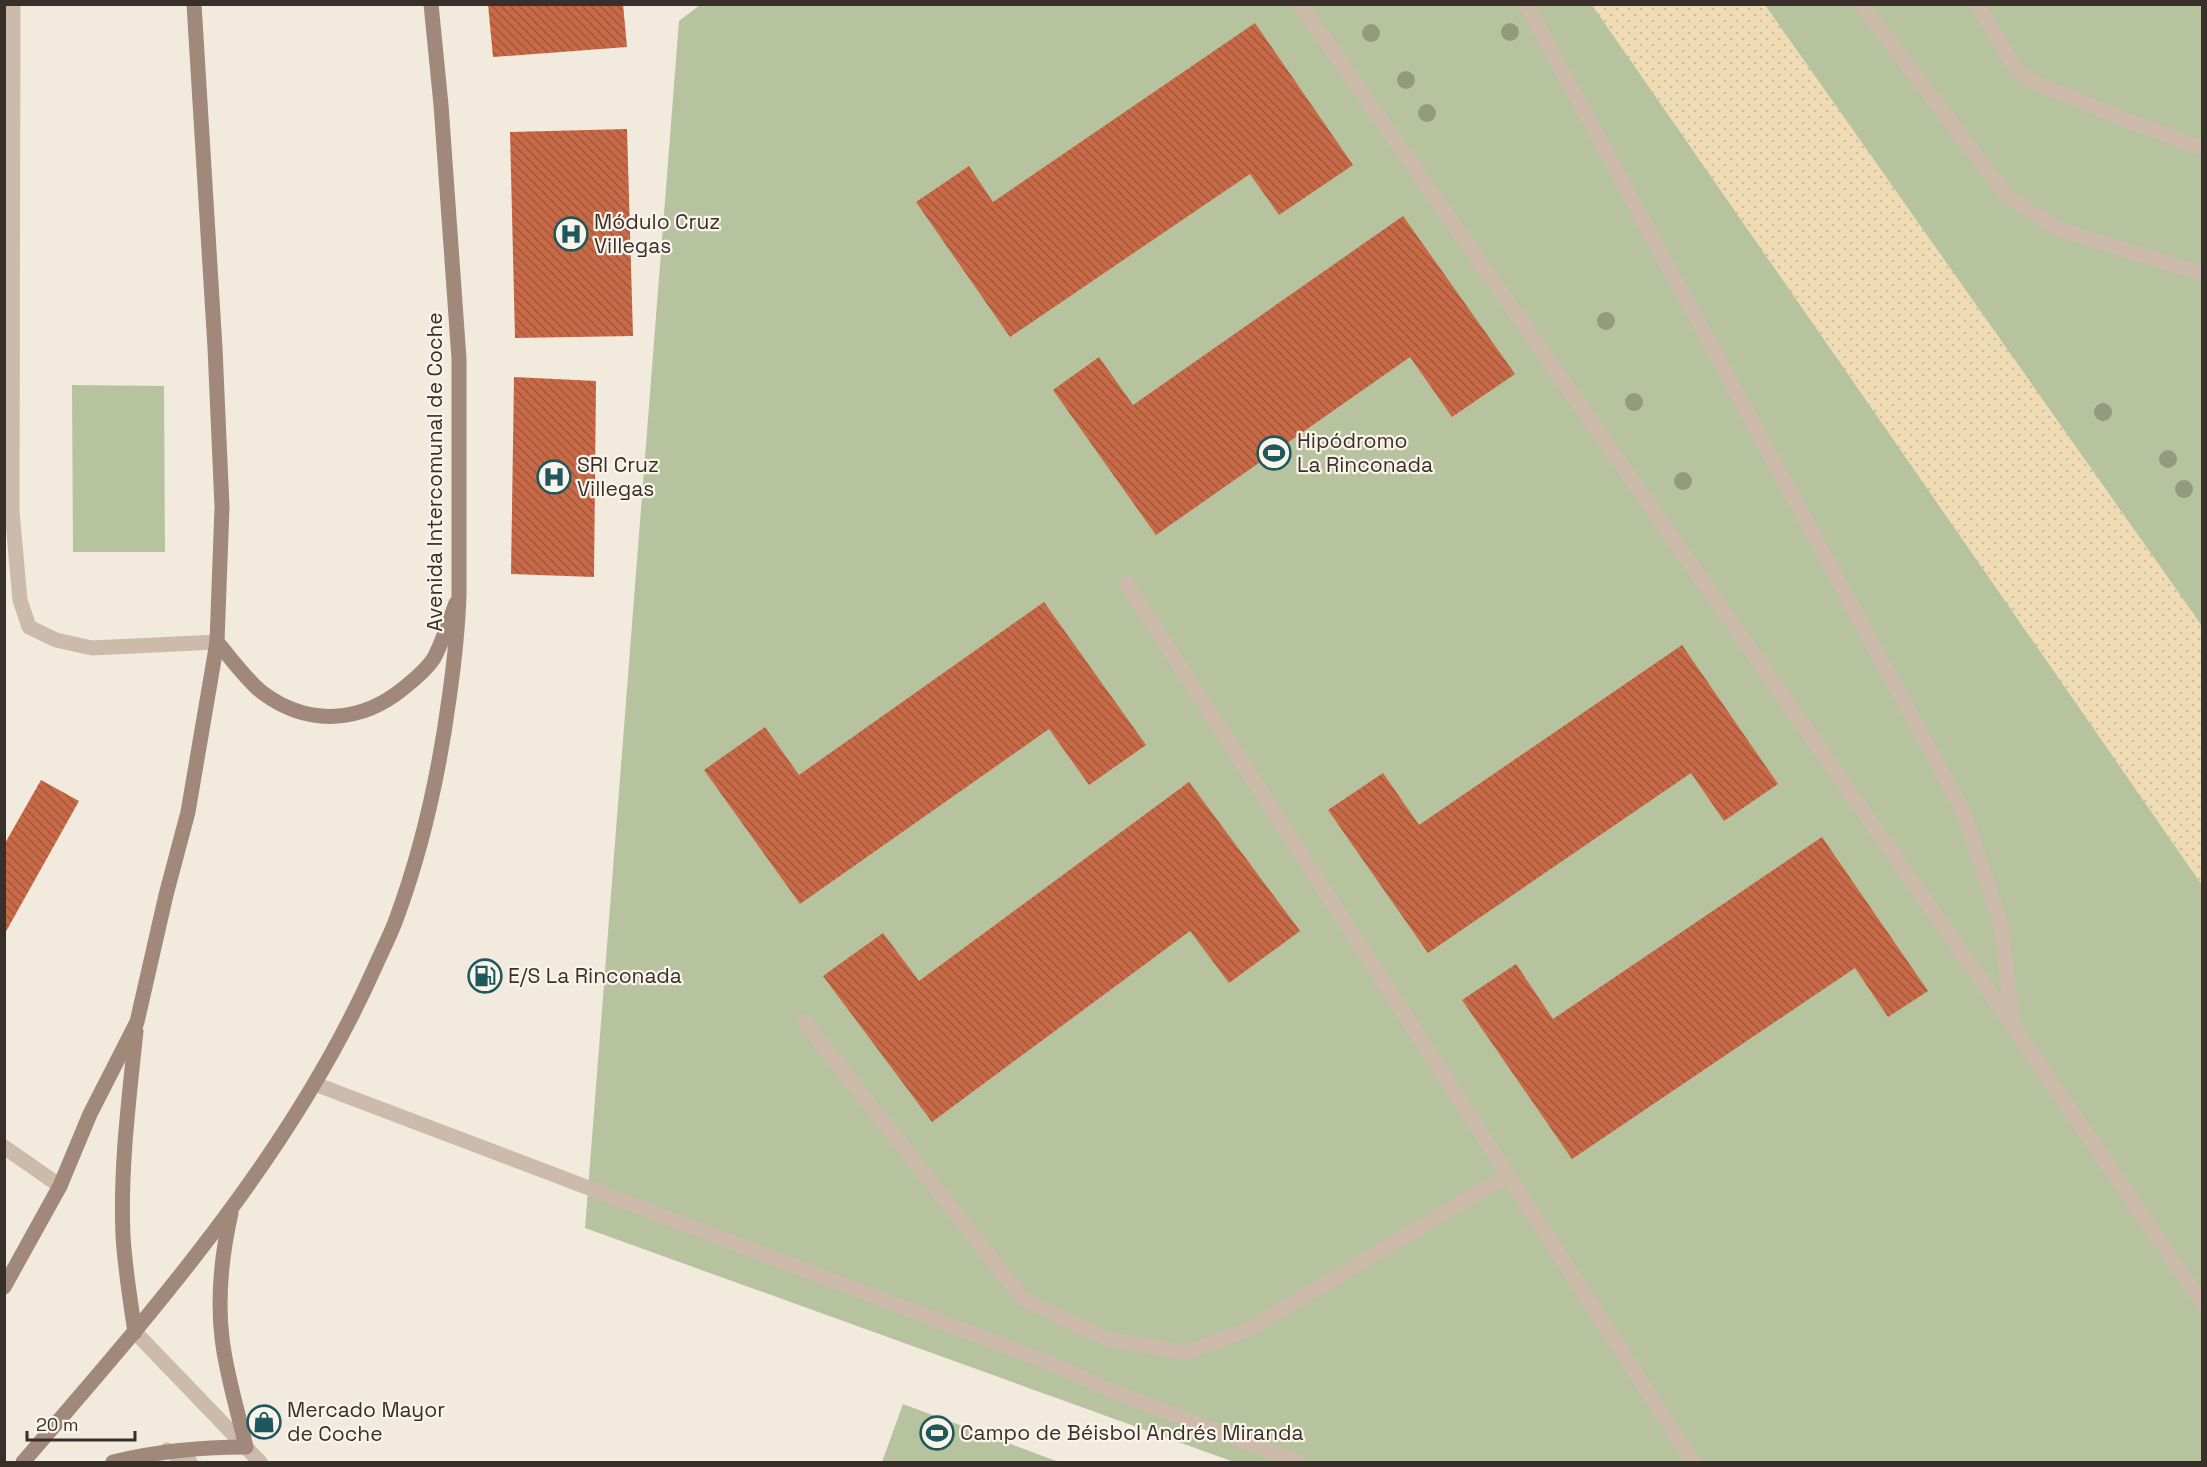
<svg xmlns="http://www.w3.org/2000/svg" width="2207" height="1467" viewBox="0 0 2207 1467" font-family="'Space Grotesk',sans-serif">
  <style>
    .sand { fill: url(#sand-dots) }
    .park { fill: #b6c39e }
    .building { fill: url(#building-back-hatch) }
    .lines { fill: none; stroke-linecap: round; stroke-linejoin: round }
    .lane { stroke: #ccbaaa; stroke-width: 15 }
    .street { stroke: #ccbaaa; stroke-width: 15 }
    .secondary { stroke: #a0897b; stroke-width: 15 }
    .tree { fill: #949a7d }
    .labels { text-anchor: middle; stroke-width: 4.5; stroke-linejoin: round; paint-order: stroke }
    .poi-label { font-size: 21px; fill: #392f2a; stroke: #fbf4eb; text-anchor: start }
    .street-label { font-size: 21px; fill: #392f2a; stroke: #fbf4eb }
  </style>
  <defs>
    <pattern id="sand-dots" width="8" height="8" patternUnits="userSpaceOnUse" patternTransform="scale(1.5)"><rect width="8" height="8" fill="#efdcb5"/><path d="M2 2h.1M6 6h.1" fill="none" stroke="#cebd9c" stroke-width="1.8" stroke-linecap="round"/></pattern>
    <pattern id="building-back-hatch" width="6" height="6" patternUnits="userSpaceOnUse" patternTransform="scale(1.5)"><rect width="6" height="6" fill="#c86a47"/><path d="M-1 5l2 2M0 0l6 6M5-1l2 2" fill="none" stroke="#a3583b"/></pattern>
  </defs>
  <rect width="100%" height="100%" fill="#f3eade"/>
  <path class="sand" d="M1591,5H1765L2202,626V885Z"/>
  <g class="park">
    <path d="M700,5H1592L2202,885V1462H1234L585,1228L679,21Z"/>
    <path d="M1765,5H2202V626Z"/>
    <path d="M72,385L164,386L165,552H73Z"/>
    <path d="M903,1404L1059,1462H882Z"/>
  </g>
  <g class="building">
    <path d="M488,4H623L627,47L493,57Z"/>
    <path d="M1255,23L1353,165L1279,215L1250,174L1010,337L916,202L969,166L993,202Z"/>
    <path d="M627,129L633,336L515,338L510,132Z"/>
    <path d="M1403,216L1515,374L1452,417L1410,357L1156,535L1053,390L1099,357L1133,405Z"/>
    <path d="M514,377L596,381L594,577L511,574Z"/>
    <path d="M1044,602L1146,745L1089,785L1049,729L800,904L704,770L765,727L799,775Z"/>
    <path d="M1682,645L1778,784L1724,821L1691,773L1428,953L1328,810L1383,773L1419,825Z"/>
    <path d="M41,780L79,801L4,935V845Z"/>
    <path d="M1189,782L1300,931L1229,983L1190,931L932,1122L823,976L883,933L919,981Z"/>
    <path d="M1822,837L1928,991L1888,1017L1855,968L1572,1159L1462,1000L1516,964L1553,1019Z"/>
  </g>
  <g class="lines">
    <g class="lane">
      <path d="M1300,4L2013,1026L2202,1303"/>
      <path d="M1526,4L1963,811L2001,924L2013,1024"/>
      <path d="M1861,4L2006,195L2058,229L2202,274"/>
      <path d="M1977,4L2015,68L2035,83L2131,122L2202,148"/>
      <path d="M1127,584L1693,1462"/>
      <path d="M804,1021L1023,1299L1107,1339L1186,1353L1249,1329L1508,1175"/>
      <path d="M315,1084L1052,1364L1112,1391L1298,1462"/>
      <path d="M4,1147L60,1186"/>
      <path d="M135,1332L260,1462"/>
      <path d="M167,1450L190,1462"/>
    </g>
    <path class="street" d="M13,4L12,511L20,600L29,627L56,640L92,648L217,642"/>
    <g class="secondary">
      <path d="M217,642C230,657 248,682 263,693C309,727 362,723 405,687C415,679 427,669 434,658C443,641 449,621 456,603"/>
      <path d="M4,1287L60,1186L90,1114L137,1022L166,895L188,812L217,642L222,507L215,348L194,4"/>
      <path d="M135,1332C130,1300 125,1268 123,1236C120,1168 129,1099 136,1031"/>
      <path d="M23,1462C155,1309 292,1154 375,967C382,951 391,934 397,917C423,846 439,773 449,699C454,664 458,630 459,594V359L441,105L431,4"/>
      <path d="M113,1462C158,1451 200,1447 246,1447C238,1411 226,1374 222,1338C217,1296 222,1253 231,1213"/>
    </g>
  </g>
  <g class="tree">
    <circle cx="1510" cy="32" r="9"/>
    <circle cx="1371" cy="33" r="9"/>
    <circle cx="1406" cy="80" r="9"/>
    <circle cx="1427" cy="113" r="9"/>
    <circle cx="1606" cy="321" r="9"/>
    <circle cx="1634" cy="402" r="9"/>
    <circle cx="2103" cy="412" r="9"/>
    <circle cx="2168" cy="459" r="9"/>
    <circle cx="1683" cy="481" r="9"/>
    <circle cx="2184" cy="489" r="9"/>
  </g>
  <defs>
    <symbol id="hospital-ring" viewBox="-11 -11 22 22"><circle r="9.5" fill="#fbf4eb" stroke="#1e575c" stroke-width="1.5"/><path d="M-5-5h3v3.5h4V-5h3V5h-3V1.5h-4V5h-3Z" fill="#1e575c"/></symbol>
    <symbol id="stadium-ring" viewBox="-11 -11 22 22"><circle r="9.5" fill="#fbf4eb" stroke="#1e575c" stroke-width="1.5"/><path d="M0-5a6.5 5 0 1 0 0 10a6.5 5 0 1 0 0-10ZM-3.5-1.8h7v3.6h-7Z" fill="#1e575c"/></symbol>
    <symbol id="fuel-ring" viewBox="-11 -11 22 22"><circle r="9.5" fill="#fbf4eb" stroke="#1e575c" stroke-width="1.5"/><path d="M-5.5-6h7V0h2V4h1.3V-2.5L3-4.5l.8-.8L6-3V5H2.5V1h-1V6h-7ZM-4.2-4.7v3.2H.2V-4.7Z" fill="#1e575c"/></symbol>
    <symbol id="shop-ring" viewBox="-11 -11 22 22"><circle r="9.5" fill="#fbf4eb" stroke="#1e575c" stroke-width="1.5"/><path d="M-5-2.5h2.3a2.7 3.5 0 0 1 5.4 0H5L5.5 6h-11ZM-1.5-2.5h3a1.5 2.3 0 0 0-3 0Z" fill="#1e575c"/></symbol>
  </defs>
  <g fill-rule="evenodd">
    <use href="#hospital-ring" x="552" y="215" width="38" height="38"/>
    <use href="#stadium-ring" x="1255" y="434" width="38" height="38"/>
    <use href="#hospital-ring" x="535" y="458" width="38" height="38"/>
    <use href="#fuel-ring" x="466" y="957" width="38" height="38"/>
    <use href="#shop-ring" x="245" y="1403" width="38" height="38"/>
    <use href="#stadium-ring" x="918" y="1414" width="38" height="38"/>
  </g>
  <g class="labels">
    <g class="poi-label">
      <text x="594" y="229">Módulo Cruz<tspan x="594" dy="24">Villegas</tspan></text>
      <text x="1297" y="448">Hipódromo<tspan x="1297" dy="24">La Rinconada</tspan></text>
      <text x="577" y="472">SRI Cruz<tspan x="577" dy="24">Villegas</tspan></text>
      <text x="508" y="983">E/S La Rinconada</text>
      <text x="287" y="1417">Mercado Mayor<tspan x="287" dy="24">de Coche</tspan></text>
      <text x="960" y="1440">Campo de Béisbol Andrés Miranda</text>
    </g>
    <g class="street-label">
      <text transform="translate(435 472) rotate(-90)" y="7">Avenida Intercomunal de Coche</text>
    </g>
  </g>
  <rect width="2207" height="1467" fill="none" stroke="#392f2a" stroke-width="12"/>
  <path d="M27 1431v9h108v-9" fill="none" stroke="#392f2a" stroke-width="3"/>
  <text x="36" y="1431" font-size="18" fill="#392f2a" stroke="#fbf4eb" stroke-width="4.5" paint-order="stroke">20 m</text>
</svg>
